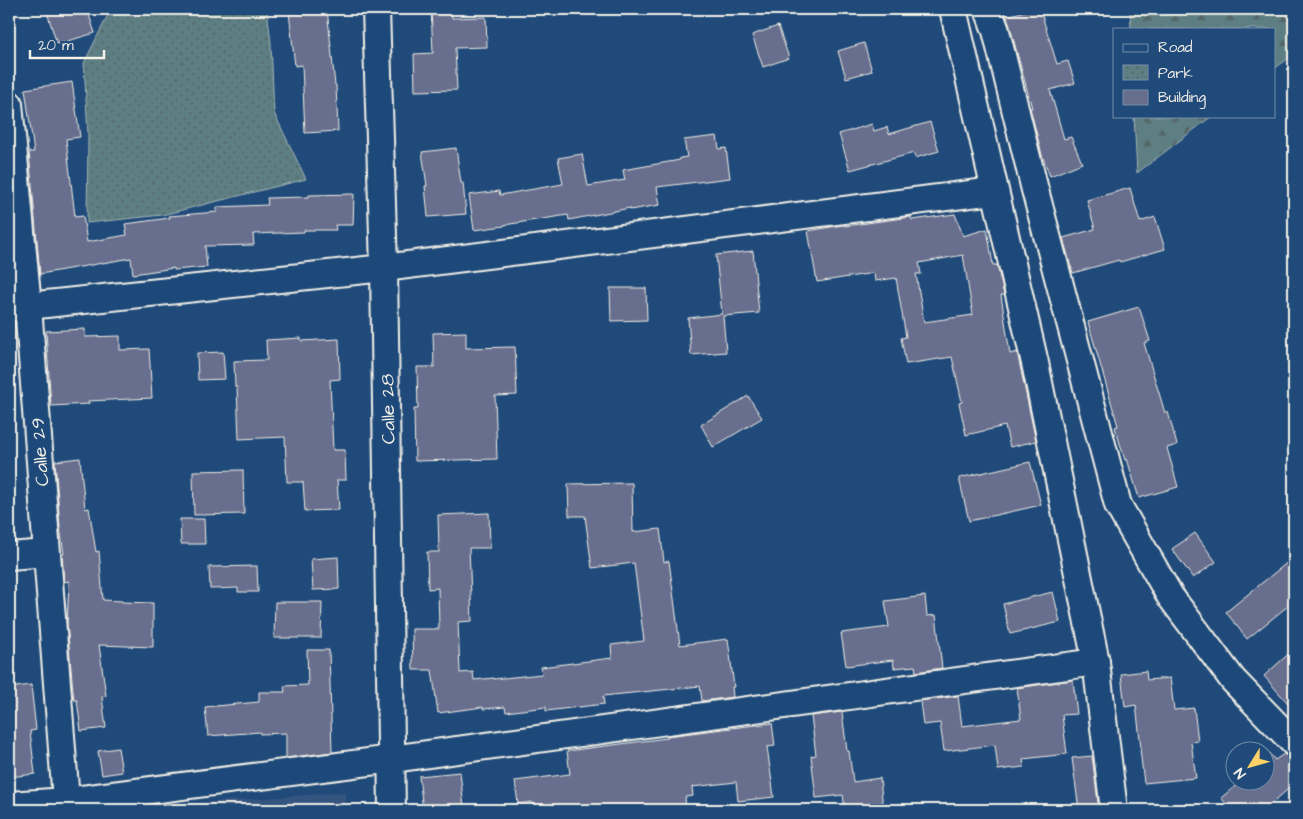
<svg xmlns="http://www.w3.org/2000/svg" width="1303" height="819" viewBox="0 0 1303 819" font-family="'Architects Daughter',sans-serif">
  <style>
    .built { fill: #355580 }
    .forest { fill: url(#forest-firs); stroke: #a8b8b6 }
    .park { fill: url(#park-dots); stroke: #a8b8b6 }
    .building { fill: #676e8d; stroke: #f4f1e8; fill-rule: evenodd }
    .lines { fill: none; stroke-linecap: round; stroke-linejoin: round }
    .minor-casing { stroke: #f4f1e8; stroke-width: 30 }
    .minor { stroke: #1f4a7a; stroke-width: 26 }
    .labels { text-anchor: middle; stroke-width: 5; stroke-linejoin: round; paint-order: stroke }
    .street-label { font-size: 19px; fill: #f4f1e8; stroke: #1f4a7a }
  </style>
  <defs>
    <pattern id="forest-firs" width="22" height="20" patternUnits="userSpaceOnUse" patternTransform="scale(1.25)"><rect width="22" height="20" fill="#5d7e83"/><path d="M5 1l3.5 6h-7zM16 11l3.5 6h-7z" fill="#546668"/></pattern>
    <pattern id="park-dots" width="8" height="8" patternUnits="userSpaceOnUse" patternTransform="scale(1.25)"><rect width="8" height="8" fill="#5d7e83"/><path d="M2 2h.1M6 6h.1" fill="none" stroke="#546668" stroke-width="1.8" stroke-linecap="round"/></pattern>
  </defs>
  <rect width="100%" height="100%" fill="#1f4a7a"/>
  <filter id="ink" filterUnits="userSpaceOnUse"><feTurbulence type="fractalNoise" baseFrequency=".02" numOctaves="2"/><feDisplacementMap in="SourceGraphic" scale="10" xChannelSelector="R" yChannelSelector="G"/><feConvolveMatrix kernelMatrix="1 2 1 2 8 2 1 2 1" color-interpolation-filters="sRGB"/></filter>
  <g filter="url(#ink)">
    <path class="built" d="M345,792L346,810H108Z"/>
    <g class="forest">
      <path d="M1130,9H1294V54L1274,69V29H1131Z"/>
      <path d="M1134,116H1212L1137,173Z"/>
    </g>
    <path class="park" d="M111,9H267L271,43L274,113L306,179L162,215L87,223L88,135L84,63Z"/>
    <g class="building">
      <path d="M46,9H87L95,33L57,44Z"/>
      <path d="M327,9L335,85H336L338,131L305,133L302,65L295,66L289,12Z"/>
      <path d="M431,9H452V18L486,17L487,47L455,48L457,90L415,91L414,54L433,53Z"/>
      <path d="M1033,9H1040L1057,64L1068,61L1075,83L1050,90L1064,139L1071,137L1082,163L1050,176L1042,155L1030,108H1032L1007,16Z"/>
      <path d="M778,26L789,58L763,67L752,35Z"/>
      <path d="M864,43L872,71L846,78L838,51Z"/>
      <path d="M72,82L80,137L66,139L75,217L83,216L87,242L127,235L125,224L170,218L169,216L217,212V207L268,205L267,198L309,197V195L354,194L353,225H335L336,230H304V232L253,234L254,245L205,246L207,267L174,270V268L133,274L131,258L40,274L29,152H34L25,89Z"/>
      <path d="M930,122L939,151L915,158L914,153L850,170L839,134L872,124L874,131L887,127L889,134Z"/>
      <path d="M717,136L719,149L726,148L730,178L657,187L660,205L630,210V208L569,220L568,215L504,225V226L474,230L469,195L499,191L500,195L563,184L558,158L582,154L588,186L625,180L623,170L680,160V158L687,157L684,140Z"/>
      <path d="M456,148L461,183H463L466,214L428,217L425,186H427L422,152Z"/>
      <path d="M1130,188L1140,222L1155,217L1165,249L1120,262L1119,260L1073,273L1063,238L1095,229L1087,200Z"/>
      <path d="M955,214L963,236L987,229L993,265H997L1004,295H1001L1010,354L1017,352L1036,441L1010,447L1005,426L966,435L959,403L962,402L952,357L906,364L901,338L906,337L896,278L875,281L874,273L817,282L808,231L842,225H845V226L911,217L912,220ZM963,255L973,315L924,322L916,274H921L919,263Z"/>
      <path d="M753,251L759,313L723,316L726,352L691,355L688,318L722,314L716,255Z"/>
      <path d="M610,288H646L647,320L611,321Z"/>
      <path d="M1139,307L1150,341L1144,343L1165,413L1168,412L1177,445L1167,448L1178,487L1139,498L1127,459L1125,460L1115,427L1118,426L1088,322Z"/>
      <path d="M85,329V337L120,336V350L149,349L152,398L88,401L89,404L51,406L46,331Z"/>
      <path d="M466,332V348L515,347L517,395L495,396L497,459L415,461L414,409H418L417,367H434L433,333Z"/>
      <path d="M301,338V341L339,339L340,379L330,380L333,450H345L346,480H337L339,510L305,511L303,482H287L285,437L239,439L237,387H235L234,361L267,360L266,340Z"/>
      <path d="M223,352L225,379L198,380L197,353Z"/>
      <path d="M748,396L762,418L713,447L701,425Z"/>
      <path d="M80,458L85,509L89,508L96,552L99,551L103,600L122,601V602L153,603V647L99,645L106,696L102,697L106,728L81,731L77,700H74L73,691L67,624L69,581L64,582L62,554H64L60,527L55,461Z"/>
      <path d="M1030,462L1041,505L969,521L959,478Z"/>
      <path d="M243,470L244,514L194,515L193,471Z"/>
      <path d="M632,483L633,532L660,529L664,562L669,561L680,645L728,639L734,687H732L733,697L702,701L700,686L603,696L604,704L546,711V707L506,712L505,707L483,709V707L438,713L432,670H413L412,629H439L438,588L428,589L427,552H439L438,515L489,513L490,548H469L472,621L458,622L460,673L473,672L474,680L494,678V679L542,674L541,667L612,658L611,645L644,641L634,563L592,568L585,516H569L568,484Z"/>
      <path d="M180,519H204L205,544H181Z"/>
      <path d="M1195,533L1216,562L1193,578L1172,549Z"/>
      <path d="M338,557L339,589L313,590L311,559Z"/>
      <path d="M1294,557V601L1247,639L1226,612Z"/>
      <path d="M257,566L258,592H238V588L210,589L209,567Z"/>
      <path d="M1053,592L1060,622L1010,634L1003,604Z"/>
      <path d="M925,596L927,616L936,615L942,668L916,672L915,666L894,668L893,660L846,666L841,633L889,627L885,601Z"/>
      <path d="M275,602H322L321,638H274Z"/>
      <path d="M1294,649V710L1264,676Z"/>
      <path d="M307,650H329L332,752L286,758V733L260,734V732L208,736L205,707L259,702V692H285L284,686L308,685Z"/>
      <path d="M1146,671L1147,680L1170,678L1174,710L1194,708L1198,741L1191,742L1196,778L1144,783L1140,749L1141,748L1136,705L1125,707L1121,674Z"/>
      <path d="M1073,680L1077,714L1062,715L1067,754L1023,759L1024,767L998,770L995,745L944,751L940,723L923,725L920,701L958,696L962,726L1021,719L1017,688Z"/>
      <path d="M31,685L36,730L30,731L35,774L9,777V688Z"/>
      <path d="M842,712L847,751H849L853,782L880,778L883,809L870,810H845L843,795L816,798L811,756L816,755L811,716Z"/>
      <path d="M772,723L775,746L767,747L774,797L738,801L736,782L692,787L693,796L685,797L686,810H620V807L593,810H533L532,802L518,804L515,781L570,774L567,751L667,738V736Z"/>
      <path d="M118,748L122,772L102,775L98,751Z"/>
      <path d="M1266,750L1275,760L1284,754L1289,757L1294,758V784L1264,810H1232L1221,798L1240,782H1266Z"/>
      <path d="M1092,756L1099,810H1079L1072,758Z"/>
      <path d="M460,772L464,808L443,810H423L419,776Z"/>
    </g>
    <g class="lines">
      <defs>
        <g id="minor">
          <path d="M376,9L384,268L392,810"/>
          <path d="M953,9L1035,363L1096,662L1114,810"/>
          <path d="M988,9L996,31L1035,190L1118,505L1170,596L1233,680L1294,743"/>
          <path d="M9,104L28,306L66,801"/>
          <path d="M9,308L384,268L994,191"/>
          <path d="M9,556L47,553"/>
          <path d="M9,805L66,801L392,759L1096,662"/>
        </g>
      </defs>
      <use href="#minor" class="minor-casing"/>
      <use href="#minor" class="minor"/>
    </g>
  </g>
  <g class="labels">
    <g class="street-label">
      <text transform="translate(387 409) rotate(-91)" y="7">Calle 28</text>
      <text transform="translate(39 452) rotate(-94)" y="7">Calle 29</text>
    </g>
  </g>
  <rect width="1303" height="819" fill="none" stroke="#1f4a7a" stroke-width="30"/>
  <rect x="15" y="15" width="1273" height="789" fill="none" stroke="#f4f1e8" stroke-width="2" filter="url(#ink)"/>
  <rect x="1113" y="28" width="162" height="90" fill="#1f4a7a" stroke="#748da6"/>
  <rect x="1123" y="44" width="25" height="8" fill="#1f4a7a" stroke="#748da6"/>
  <text x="1158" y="52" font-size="15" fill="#f4f1e8">Road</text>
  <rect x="1123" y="65" width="25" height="15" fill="url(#park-dots)" stroke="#748da6"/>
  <text x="1158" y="78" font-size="15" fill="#f4f1e8">Park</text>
  <rect x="1123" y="90" width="25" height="15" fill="#676e8d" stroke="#748da6"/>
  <text x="1158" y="102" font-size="15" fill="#f4f1e8">Building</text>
  <g transform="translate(1250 766) rotate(233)"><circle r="24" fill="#1f4a7a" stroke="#748da6"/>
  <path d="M0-4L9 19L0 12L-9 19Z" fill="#ffd166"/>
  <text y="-8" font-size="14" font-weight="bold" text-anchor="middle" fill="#f4f1e8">N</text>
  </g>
  <path d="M30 50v8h74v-8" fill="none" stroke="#f4f1e8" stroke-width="2.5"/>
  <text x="38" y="50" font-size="15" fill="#f4f1e8" stroke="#1f4a7a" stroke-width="4" paint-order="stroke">20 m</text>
</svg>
